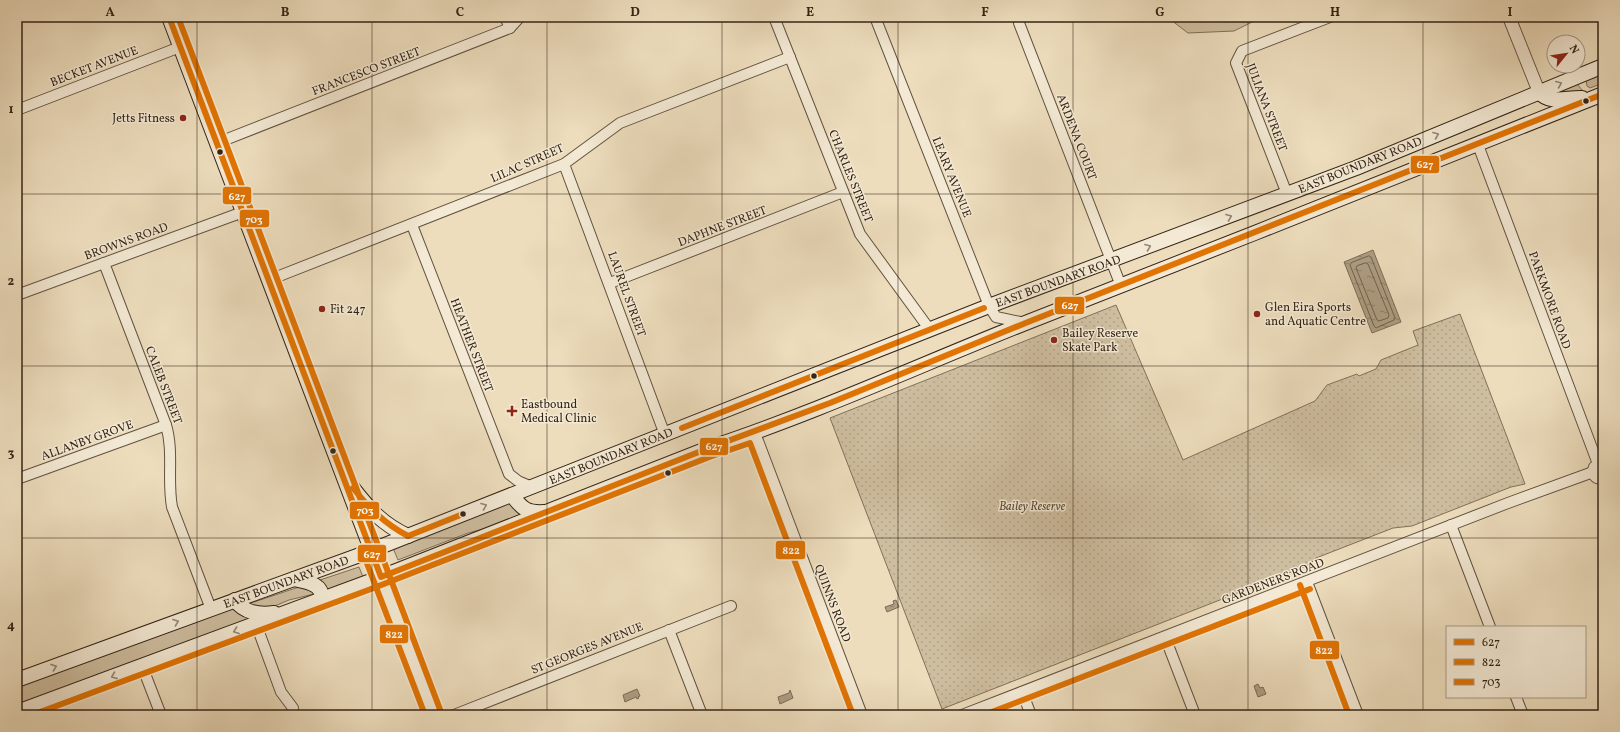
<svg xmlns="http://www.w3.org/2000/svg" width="1620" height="732" viewBox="0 0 1620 732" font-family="Vollkorn,serif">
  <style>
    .grass { fill: #cebea0; stroke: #81715a }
    .park { fill: url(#park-dots); stroke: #81715a }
    .water { fill: url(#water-ripples); stroke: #7d6d58 }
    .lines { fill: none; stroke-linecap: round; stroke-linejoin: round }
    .shore { stroke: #71614c; stroke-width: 1 }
    .minor-casing { stroke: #62523f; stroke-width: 12 }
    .tertiary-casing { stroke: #62523f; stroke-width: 14 }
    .secondary-casing { stroke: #342415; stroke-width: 16 }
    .minor { stroke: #f3e9d4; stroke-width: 10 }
    .tertiary { stroke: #f3e9d4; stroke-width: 12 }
    .secondary { stroke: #f3e9d4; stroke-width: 14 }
    .bus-1-casing { stroke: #f3e9d4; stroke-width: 9 }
    .bus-2-casing { stroke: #f3e9d4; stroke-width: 9 }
    .bus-3-casing { stroke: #f3e9d4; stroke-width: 9 }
    .bus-1 { stroke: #e17403; stroke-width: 6 }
    .bus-2 { stroke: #e17403; stroke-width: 6 }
    .bus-3 { stroke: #e17403; stroke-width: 6 }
    .oneway { stroke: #948674 }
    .grid { fill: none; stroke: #342415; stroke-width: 1; stroke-opacity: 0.55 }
    .bus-dot { fill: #342415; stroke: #f3e9d4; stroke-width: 1.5 }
    .poi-dot { fill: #8f2418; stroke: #f3e9d4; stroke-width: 1.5 }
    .labels { text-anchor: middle; stroke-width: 3; stroke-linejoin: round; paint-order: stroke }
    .street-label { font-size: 12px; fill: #342415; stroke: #f3e9d4 }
    .poi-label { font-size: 12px; fill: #342415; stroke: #f3e9d4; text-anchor: start }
    .park-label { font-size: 12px; font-style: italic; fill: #5a4a38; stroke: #f3e9d4 }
    .line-badge { stroke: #f3e9d4; stroke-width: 1.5 }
    .badge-label { font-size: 11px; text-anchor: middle; font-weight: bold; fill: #fff }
    .neatline { fill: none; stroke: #342415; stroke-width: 1.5 }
    .grid-label { font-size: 13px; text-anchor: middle; font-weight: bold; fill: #342415 }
  </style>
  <defs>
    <pattern id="park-dots" width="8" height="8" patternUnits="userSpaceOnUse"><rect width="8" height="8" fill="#cebea0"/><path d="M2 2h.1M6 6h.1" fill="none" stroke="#b2a389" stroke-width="1.8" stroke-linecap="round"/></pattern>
    <pattern id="water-ripples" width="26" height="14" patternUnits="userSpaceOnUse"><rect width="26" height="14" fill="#ae9e84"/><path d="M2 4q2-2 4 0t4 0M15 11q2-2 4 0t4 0" fill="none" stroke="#8e816b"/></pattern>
  </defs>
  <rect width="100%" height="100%" fill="#edddbd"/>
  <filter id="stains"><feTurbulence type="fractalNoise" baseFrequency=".005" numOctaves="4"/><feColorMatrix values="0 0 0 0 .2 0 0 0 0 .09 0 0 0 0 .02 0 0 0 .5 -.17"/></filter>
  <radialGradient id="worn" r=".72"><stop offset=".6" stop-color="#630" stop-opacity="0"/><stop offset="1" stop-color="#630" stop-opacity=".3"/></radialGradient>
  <g class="grass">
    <path d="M1167,17H1262L1234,31L1188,33Z"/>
    <path d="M1603,71V83L1590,88L1587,86L1586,80Z"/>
    <path d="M1577,84L1583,91L1549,94Z"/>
    <path d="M509,502L521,515L502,524L468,533L398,560L393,548Z"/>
    <path d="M359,567L363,577L328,591L317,581Z"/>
    <path d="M305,585L314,594L289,600L270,608L259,607L248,604Z"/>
    <path d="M232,607L253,618L17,706V686Z"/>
  </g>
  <path class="park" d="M1116,305L1183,460L1315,401L1327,385L1357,374L1359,376L1376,369L1381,360L1418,345L1413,331L1460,314L1525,484L1511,487L1412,526L1393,528L1316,558L1309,565L942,709L830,418Z"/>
  <g class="water">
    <path d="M1373,250L1401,322L1372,333L1344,262Z"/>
    <path d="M896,600L899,607L887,612L885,607L894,604L893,601Z"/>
    <path d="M1258,684L1260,688L1263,687L1266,694L1258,697L1254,686Z"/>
    <path d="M637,689L640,696L638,697L639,698L637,699L636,697L625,702L623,695Z"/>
    <path d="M790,690L793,698L780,704L778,697L789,693Z"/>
  </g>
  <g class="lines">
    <g class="shore">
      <path d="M1369,256L1371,257L1395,318L1394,320L1376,328L1374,326L1350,265L1351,263Z"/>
      <path d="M1366,263L1368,264L1389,315L1388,318L1379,321L1377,320L1356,268L1357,266Z"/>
    </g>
    <defs>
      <g id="minor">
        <path d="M505,17L510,28"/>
        <path d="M774,17L860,234L930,330"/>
        <path d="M875,17L989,306L996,317L1025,323"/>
        <path d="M1019,23L1121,286"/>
        <path d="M17,110L180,47"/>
        <path d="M217,143L510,28L520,17"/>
        <path d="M1478,145L1598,464"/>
        <path d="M564,164L665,435"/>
        <path d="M1287,194L1236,63L1242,51L1330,17"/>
        <path d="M412,225L509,474L518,481L532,487"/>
        <path d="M104,263L166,425C174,452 167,480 172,507L211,609"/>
        <path d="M269,280L564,164L620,123L790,57"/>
        <path d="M610,283L843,192"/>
        <path d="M17,295L243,212"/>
        <path d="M755,433L862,715"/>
        <path d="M1594,467C1591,474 1595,480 1603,478"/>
        <path d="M17,479L166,425"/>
        <path d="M1451,525L1490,627"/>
        <path d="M1307,582L1358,715"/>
        <path d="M256,624L281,692L293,708"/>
        <path d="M669,630L702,715"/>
        <path d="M1165,637L1195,715"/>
        <path d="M142,666L161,715"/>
        <path d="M1022,692L1031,715"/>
        <path d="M1516,697L1523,715"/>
        <path d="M454,715L731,606"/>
        <path d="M962,715L1508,503L1593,472"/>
      </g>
      <path id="tertiary" d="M1509,17L1539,92"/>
      <g id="secondary">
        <path d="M169,17L434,715"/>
        <path d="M1539,92C1550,105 1568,97 1582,98"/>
        <path d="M352,487C369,509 382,524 408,536"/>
        <path d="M512,495C522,509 527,513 544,512"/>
        <path d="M294,579C306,582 322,583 322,598"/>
        <path d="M235,600C244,613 260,615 274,613"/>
        <path d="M17,680L357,556L989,306L1356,168L1603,66"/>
        <path d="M17,712L368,582L709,448C818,412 922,364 1028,322C1220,247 1412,171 1603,94"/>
      </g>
    </defs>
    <use href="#minor" class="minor-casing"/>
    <use href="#tertiary" class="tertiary-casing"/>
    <use href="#secondary" class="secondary-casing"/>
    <use href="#minor" class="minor"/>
    <use href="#tertiary" class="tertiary"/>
    <use href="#secondary" class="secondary"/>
    <defs>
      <g id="bus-1">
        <path d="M169,17L381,577L709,448L830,403L1028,322L1603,94"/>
        <path d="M682,428L984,308"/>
        <path d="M353,488C369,508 385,524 408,536L463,514"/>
      </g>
      <g id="bus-2">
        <path d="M363,553L425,715"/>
        <path d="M1300,585L1349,715"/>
        <path d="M32,715L371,589L712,456L750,443L853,715"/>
        <path d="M984,715L1310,589"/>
      </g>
      <path id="bus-3" d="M178,17L441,712"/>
    </defs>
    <use href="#bus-1" class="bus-1-casing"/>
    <use href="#bus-2" class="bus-2-casing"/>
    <use href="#bus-3" class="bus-3-casing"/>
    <use href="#bus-1" class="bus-1"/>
    <use href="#bus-2" class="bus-2"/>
    <use href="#bus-3" class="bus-3"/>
  </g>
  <defs><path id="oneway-chevron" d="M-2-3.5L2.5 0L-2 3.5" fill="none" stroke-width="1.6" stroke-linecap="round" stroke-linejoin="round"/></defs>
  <g class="oneway">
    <use href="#oneway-chevron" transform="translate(1559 84) rotate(-22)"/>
    <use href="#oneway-chevron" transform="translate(1436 135) rotate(-22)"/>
    <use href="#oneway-chevron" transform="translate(1229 217) rotate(-21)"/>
    <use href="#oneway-chevron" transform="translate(1148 247) rotate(-21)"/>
    <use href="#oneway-chevron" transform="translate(484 506) rotate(-21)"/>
    <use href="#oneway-chevron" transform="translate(176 622) rotate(-20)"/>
    <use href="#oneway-chevron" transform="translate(236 631) rotate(160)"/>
    <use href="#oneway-chevron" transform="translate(54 667) rotate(-20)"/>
    <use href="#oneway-chevron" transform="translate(114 676) rotate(159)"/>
  </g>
  <path class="grid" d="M197,17V715M372,17V715M547,17V715M722,17V715M898,17V715M1073,17V715M1248,17V715M1423,17V715M17,194H1603M17,366H1603M17,538H1603"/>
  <g class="bus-dot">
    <circle cx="1586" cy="101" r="3.5"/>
    <circle cx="220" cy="152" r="3.5"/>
    <circle cx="814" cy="376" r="3.5"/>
    <circle cx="333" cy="451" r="3.5"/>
    <circle cx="668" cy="473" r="3.5"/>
    <circle cx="463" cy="514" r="3.5"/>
  </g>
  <g class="poi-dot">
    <circle cx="183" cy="118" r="4"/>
    <circle cx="322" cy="309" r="4"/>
    <circle cx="1257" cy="314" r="4"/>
    <circle cx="1054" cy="340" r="4"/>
    <path d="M510 405h4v4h4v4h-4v4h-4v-4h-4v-4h4z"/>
  </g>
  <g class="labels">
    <g class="street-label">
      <text transform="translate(94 66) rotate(-21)" y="4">BECKET AVENUE</text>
      <text transform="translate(366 71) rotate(-21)" y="4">FRANCESCO STREET</text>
      <text transform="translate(1267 107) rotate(69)" y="4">JULIANA STREET</text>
      <text transform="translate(1077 137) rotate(69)" y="4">ARDENA COURT</text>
      <text transform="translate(527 163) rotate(-24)" y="4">LILAC STREET</text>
      <text transform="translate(1360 165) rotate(-22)" y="4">EAST BOUNDARY ROAD</text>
      <text transform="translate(851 176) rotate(68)" y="4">CHARLES STREET</text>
      <text transform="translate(952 177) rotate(68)" y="4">LEARY AVENUE</text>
      <text transform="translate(722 226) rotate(-21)" y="4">DAPHNE STREET</text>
      <text transform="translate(126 241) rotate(-20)" y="4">BROWNS ROAD</text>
      <text transform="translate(1058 281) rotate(-20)" y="4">EAST BOUNDARY ROAD</text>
      <text transform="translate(627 294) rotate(70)" y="4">LAUREL STREET</text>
      <text transform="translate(1550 300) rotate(70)" y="4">PARKMORE ROAD</text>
      <text transform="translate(472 345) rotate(69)" y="4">HEATHER STREET</text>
      <text transform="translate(164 385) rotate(69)" y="4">CALEB STREET</text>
      <text transform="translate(87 440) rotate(-20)" y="4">ALLANBY GROVE</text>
      <text transform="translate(611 456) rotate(-22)" y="4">EAST BOUNDARY ROAD</text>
      <text transform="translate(1273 581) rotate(-21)" y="4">GARDENERS ROAD</text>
      <text transform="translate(286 582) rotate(-20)" y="4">EAST BOUNDARY ROAD</text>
      <text transform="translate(833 603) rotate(69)" y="4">QUINNS ROAD</text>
      <text transform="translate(587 648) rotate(-22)" y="4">ST GEORGES AVENUE</text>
    </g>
    <g class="poi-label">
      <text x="175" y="122" text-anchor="end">Jetts Fitness</text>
      <text x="1265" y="311">Glen Eira Sports<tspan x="1265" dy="14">and Aquatic Centre</tspan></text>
      <text x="330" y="313">Fit 247</text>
      <text x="1062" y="337">Bailey Reserve<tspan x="1062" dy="14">Skate Park</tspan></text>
      <text x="521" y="408">Eastbound<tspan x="521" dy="14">Medical Clinic</tspan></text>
    </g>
    <g class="park-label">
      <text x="1032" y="510">Bailey Reserve</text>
    </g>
  </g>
  <g class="line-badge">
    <rect x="1410" y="155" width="30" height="19" rx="4" fill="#e17403"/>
    <rect x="222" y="186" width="30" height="19" rx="4" fill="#e17403"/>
    <rect x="239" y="209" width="31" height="19" rx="4" fill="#e17403"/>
    <rect x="1054" y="296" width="31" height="19" rx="4" fill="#e17403"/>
    <rect x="699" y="437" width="30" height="19" rx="4" fill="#e17403"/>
    <rect x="349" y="501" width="31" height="19" rx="4" fill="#e17403"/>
    <rect x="775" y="540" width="31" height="20" rx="4" fill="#e17403"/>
    <rect x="357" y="544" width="30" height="19" rx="4" fill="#e17403"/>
    <rect x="379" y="624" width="30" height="20" rx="4" fill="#e17403"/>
    <rect x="1309" y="640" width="31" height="20" rx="4" fill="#e17403"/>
  </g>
  <g class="badge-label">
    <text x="1425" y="168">627</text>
    <text x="237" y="200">627</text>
    <text x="254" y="223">703</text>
    <text x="1070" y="309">627</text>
    <text x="714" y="450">627</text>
    <text x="365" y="514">703</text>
    <text x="791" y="554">822</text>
    <text x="372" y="558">627</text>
    <text x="394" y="638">822</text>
    <text x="1324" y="654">822</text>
  </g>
  <rect width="1620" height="732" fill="none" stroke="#edddbd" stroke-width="44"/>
  <rect x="1446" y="626" width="140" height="72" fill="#f3e9d4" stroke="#a79a88"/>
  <rect x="1454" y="639" width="20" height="6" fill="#e17403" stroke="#a79a88"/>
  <text x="1482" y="646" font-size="12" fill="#342415">627</text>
  <rect x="1454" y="659" width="20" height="6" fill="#e17403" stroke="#a79a88"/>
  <text x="1482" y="666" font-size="12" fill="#342415">822</text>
  <rect x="1454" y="679" width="20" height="6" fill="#e17403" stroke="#a79a88"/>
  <text x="1482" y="686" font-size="12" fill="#342415">703</text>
  <g transform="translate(1566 54) rotate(60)"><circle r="19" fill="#f3e9d4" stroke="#a79a88"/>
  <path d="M0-3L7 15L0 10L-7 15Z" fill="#8f2418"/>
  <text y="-6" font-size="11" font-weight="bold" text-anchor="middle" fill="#342415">N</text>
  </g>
  <rect x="22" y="22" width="1576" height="688" class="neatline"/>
  <g class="grid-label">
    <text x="110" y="16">A</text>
    <text x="285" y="16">B</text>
    <text x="460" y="16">C</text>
    <text x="635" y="16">D</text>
    <text x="810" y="16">E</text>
    <text x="985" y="16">F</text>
    <text x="1160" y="16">G</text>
    <text x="1335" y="16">H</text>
    <text x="1510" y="16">I</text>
    <text x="11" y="113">1</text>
    <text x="11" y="285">2</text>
    <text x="11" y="457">3</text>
    <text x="11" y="629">4</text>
  </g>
  <rect width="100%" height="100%" filter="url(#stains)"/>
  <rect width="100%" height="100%" fill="url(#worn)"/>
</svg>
